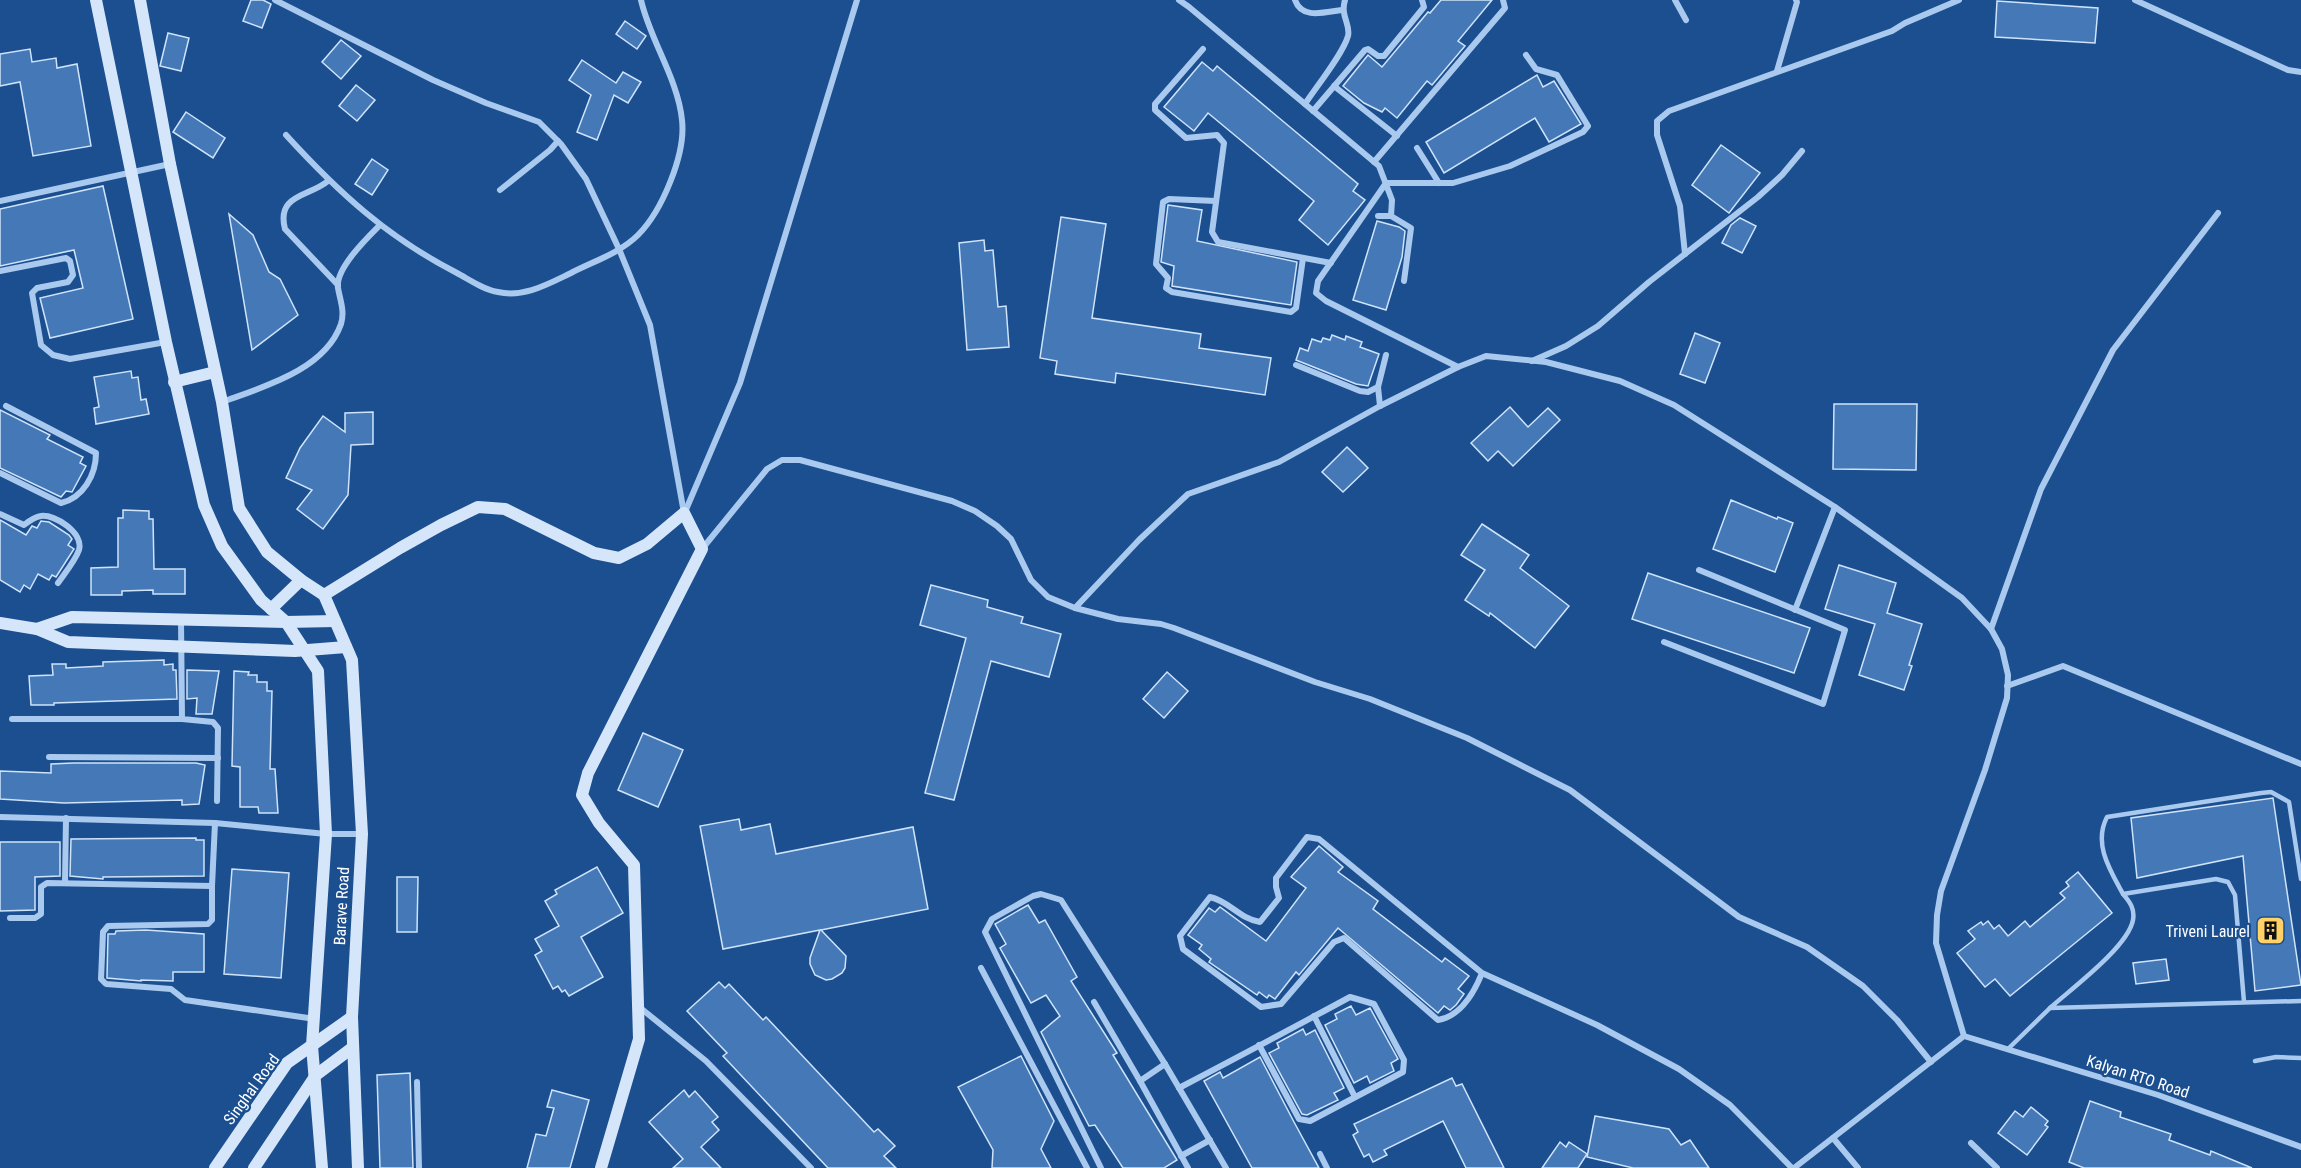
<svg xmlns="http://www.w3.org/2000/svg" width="2301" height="1168" viewBox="0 0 2301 1168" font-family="'Roboto Condensed',sans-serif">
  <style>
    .building { fill: #4478b7; stroke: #cfe3fa; stroke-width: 1.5 }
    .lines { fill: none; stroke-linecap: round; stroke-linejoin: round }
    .lane { stroke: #a9c9ee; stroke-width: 4.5 }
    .street { stroke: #a9c9ee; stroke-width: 6 }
    .secondary { stroke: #d6e6fa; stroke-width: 12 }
    .labels { text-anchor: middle; stroke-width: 4.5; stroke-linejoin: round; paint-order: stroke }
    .street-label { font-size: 16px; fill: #fff; stroke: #1b4f8f }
    .poi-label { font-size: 16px; fill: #fff; stroke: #1b4f8f; text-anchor: end }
  </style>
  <rect width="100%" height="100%" fill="#1b4f8f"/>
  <g class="building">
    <path d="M251,0H263L271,4L262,28L243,21Z"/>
    <path d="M1441,0H1492L1458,41L1465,46L1432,85L1427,81L1397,118L1385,108L1382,112L1364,103L1343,86L1368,55L1382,67L1428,12L1430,13Z"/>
    <path d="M1997,1L2098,8L2095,43L1995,37Z"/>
    <path d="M625,21L646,36L637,49L616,34Z"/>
    <path d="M168,33L189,38L181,71L160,66Z"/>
    <path d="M341,40L361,56L341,79L322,62Z"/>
    <path d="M30,49L32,62L56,58L57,68L77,64L91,146L33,156L20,82L0,86V54Z"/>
    <path d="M582,60L616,83L623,72L641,82L628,103L614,95L597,140L577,132L591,95L569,80Z"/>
    <path d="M1202,62L1213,71L1217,66L1358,184L1353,191L1365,200L1328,245L1299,220L1314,201L1208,113L1194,131L1164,107Z"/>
    <path d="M1537,75L1543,87L1554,81L1581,124L1549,142L1535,118L1444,173L1426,142Z"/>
    <path d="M356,85L375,100L357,121L339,106Z"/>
    <path d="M186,112L225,138L213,158L173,132Z"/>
    <path d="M1721,145L1760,173L1729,213L1692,185Z"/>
    <path d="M372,159L388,170L372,195L355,184Z"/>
    <path d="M103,186L133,319L50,338L40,298L83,288L74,250L0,266V209Z"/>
    <path d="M1168,205L1202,210L1197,241L1297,262L1291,305L1172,286L1174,266L1161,262Z"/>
    <path d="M229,214L253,235L269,272L280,279L298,315L252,350Z"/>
    <path d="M1061,217L1106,224L1092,318L1201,334L1199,348L1271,358L1265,395L1116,373L1115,383L1055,374L1057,361L1040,358Z"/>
    <path d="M1740,218L1756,226L1742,253L1722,243L1731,225Z"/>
    <path d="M1377,221L1399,227L1405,231L1402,257L1386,310L1353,300Z"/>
    <path d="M984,240L985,251L993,250L998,307L1006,306L1009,347L967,350L959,243Z"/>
    <path d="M1695,333L1720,343L1705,383L1680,374Z"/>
    <path d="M1332,335L1345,340L1346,336L1362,342L1360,347L1379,354L1368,386L1356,384L1296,360L1300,348L1308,351L1312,339L1321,342L1323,338L1330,340Z"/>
    <path d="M131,371L132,378L138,377L141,400L146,399L149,414L96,424L94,408L99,407L94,377Z"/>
    <path d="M1834,404H1917L1916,470L1833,469Z"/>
    <path d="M1510,407L1528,427L1548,408L1560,420L1513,466L1498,451L1488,461L1471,443Z"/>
    <path d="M0,410L50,435L47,439L83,457L80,463L86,466L72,492L66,491L61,497L0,468Z"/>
    <path d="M373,412V444L351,445L348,495L323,529L297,509L312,490L286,478L300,448L323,416L345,432V413Z"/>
    <path d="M1347,447L1368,468L1343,492L1322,472Z"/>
    <path d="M1731,500L1777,519L1778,517L1793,523L1775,572L1713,549Z"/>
    <path d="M123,510L149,511V519H153L154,569H185V594H153V590L122,591V595H91V568L118,567V518H123Z"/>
    <path d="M0,520L26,535L32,526L37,528L41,521L49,522L69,535L72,539L68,545L74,549L56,577L52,575L49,580L38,574L30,589L24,585L20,592L0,580Z"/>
    <path d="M1482,524L1529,555L1520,568L1569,606L1535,648L1490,613L1489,616L1465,600L1485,570L1461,555Z"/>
    <path d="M1839,565L1896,583L1887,613L1922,624L1909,665L1912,666L1904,690L1859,675L1875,624L1825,609Z"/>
    <path d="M1648,573L1810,628L1794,673L1632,619Z"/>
    <path d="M931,585L988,600L987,607L1023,617L1021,623L1061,634L1049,677L991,661L954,800L925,793L966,638L920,625Z"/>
    <path d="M164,660V665L173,664V670H176L177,699L54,703V705H31L29,676L53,675L52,664H66V668L103,666V662Z"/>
    <path d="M187,670L219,671L212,714H196L197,698L187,699Z"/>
    <path d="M234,671L249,672L248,675H257V682H267V691H272L270,769H275L278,813H259L258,807H240V767L232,766Z"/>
    <path d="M1167,672L1188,691L1164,718L1143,699Z"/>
    <path d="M643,733L683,750L658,807L618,790Z"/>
    <path d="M73,763H196L205,765L199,804L182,805V800L64,803L0,799V771L51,773V764Z"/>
    <path d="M2273,798L2301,985L2255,991L2243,856L2137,878L2131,818Z"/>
    <path d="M739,819L741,830L770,824L776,854L913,827L928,909L821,930L846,956L845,968L842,973L832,979L826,980L815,975L810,964V958L820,930L723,949L700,826Z"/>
    <path d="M196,838V840H204V876L103,877V879L70,876L71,839Z"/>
    <path d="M0,842H60V876L35,877V910L0,911Z"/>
    <path d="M1319,846L1343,867L1338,872L1378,901L1373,909L1442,962L1445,958L1469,976L1458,989L1464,994L1456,1005L1450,1010L1444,1006L1438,1013L1338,928L1299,975L1296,972L1275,999L1269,995L1267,998L1259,992L1257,995L1209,962L1211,959L1199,949L1202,945L1188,935L1209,908L1215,912L1220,907L1266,941L1306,888L1291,877Z"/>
    <path d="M597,867L623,913L581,937L603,977L569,996L565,990L562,992L558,986L553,989L535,955L542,951L535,939L559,926L545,901L557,894L555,890Z"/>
    <path d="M232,869L289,873L281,978L224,974Z"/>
    <path d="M2078,872L2112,913L2010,996L1995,979L1985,987L1957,953L1975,939L1968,931L1981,922L1983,925L1988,921L1994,929L1999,925L2008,936L2025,921L2030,927L2065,898L2060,893L2069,886L2066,882Z"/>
    <path d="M397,877H418L417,932H397Z"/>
    <path d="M1028,905L1039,923L1045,920L1077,977L1071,981L1117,1053L1113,1055L1177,1160L1164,1168H1123L1095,1125L1089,1126L1067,1084L1041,1032L1060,1016L1046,995L1031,1003L1000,948L1006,944L995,924Z"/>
    <path d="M146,930L204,934V972H173V981L141,980V981L107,978L108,934H115L116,931Z"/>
    <path d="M2166,959L2169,980L2136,984L2133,963Z"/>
    <path d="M719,982L725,988L729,984L763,1020L766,1017L874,1132L878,1129L895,1146L884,1156L896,1168H828L723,1056L727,1053L687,1011Z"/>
    <path d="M1351,1006L1356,1015L1370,1008L1398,1059L1391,1063L1394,1071L1370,1083L1367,1076L1354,1083L1325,1025L1337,1019L1335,1014Z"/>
    <path d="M1303,1029L1306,1035L1315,1030L1344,1088L1334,1093L1338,1100L1307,1115L1302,1114L1269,1053L1279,1048L1277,1043Z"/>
    <path d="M1021,1056L1054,1121L1041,1149L1051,1168H992L993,1150L958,1087Z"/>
    <path d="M1260,1057L1294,1122L1319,1168H1252L1204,1081L1220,1072L1223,1078Z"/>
    <path d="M410,1073L413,1168H380L377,1075Z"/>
    <path d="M1452,1078L1456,1086L1462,1084L1504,1168H1466L1443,1121L1384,1150L1387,1155L1373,1162L1369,1154L1364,1157L1353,1135L1358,1132L1354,1124Z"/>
    <path d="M552,1090L589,1100L570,1168H527L536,1134L546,1136L554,1108L547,1107Z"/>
    <path d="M684,1090L689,1097L695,1091L718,1117L712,1122L719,1130L701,1147L721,1168H673L683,1159L649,1122Z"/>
    <path d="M2090,1101L2121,1112L2120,1117L2171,1134L2169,1140L2210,1155L2211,1151L2252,1168H2084L2069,1162Z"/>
    <path d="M2031,1107L2048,1121L2045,1125L2048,1127L2027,1155L1998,1133L2015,1111L2023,1117Z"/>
    <path d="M1595,1116L1669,1129L1681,1145L1690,1140L1709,1168H1633L1587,1157Z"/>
    <path d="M1560,1142L1566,1147L1569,1142L1587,1154L1578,1168H1542Z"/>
  </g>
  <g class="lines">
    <g class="lane">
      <path d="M2123,894C2110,870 2093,844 2107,817L2261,793L2271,792L2289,802L2301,879"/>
      <path d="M2244,1002L2235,895L2228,882L2216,879L2123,894C2130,902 2135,909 2133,920C2128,947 2071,989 2050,1008L2301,1001"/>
      <path d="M2008,1049L2050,1008"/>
      <path d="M2255,1061L2276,1057L2301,1058"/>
    </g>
    <g class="street">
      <path d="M275,0L433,80L486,103L539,122L561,144L586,179L619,249L650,325L684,513"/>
      <path d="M1179,0L1189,7L1379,166L1392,200L1391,216L1411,228L1404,281"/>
      <path d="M1295,0C1302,20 1325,12 1342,10"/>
      <path d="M1675,0L1686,20"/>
      <path d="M2135,0L2288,70L2301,72"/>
      <path d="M1203,49L1155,104V110L1186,138L1217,135L1224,143L1212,232L1218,242L1331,263"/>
      <path d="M1777,71L1797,2L1796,0"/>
      <path d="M1334,86L1397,136"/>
      <path d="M1305,104C1316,87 1343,54 1348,36C1351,25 1340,16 1345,0"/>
      <path d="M1313,111L1365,50L1368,49L1378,56H1384L1424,7L1422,0"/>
      <path d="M286,135C339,193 387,237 457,273C470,280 484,290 498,292C524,298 548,284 571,273C592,262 620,253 638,235C662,211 686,154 682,120C678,79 650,40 641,0"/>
      <path d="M1417,148L1439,183"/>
      <path d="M1374,162L1505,8L1503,0"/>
      <path d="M328,181C309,197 276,194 285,229L338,285"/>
      <path d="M500,190L550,150L558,141"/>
      <path d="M0,201L170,164"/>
      <path d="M1216,201L1169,199L1163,202L1156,264L1168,278L1166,288L1172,292L1291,312L1296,308L1303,258"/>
      <path d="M1378,216H1391"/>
      <path d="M1685,254L1680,206L1657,135V121L1669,111L1892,31L1905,23L1959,0"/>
      <path d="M0,271L66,258L70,261L73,275L68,282L37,288L32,293L41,345L53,355L70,359L166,342"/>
      <path d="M1532,361L1566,346L1598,326L1649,282L1758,197L1782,175L1802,151"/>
      <path d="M1296,365L1360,391L1368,392L1378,387"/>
      <path d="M1458,367L1326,301L1316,293L1318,281L1386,183H1453L1510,166L1583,132L1588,126L1557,75L1536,69L1526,55"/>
      <path d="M222,402C263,387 325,370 341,324C345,311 340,300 338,288C335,269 367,238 380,225"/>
      <path d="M1380,406L1378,387L1386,355"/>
      <path d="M0,473L61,503C83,498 96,475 96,453L6,406"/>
      <path d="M685,512L740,383L857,0"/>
      <path d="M0,514L24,525C29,521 34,517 41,516C55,514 84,533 79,550C75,561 65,573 58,583"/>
      <path d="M702,549L767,469L782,460H800L952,501L975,511L997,526L1011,539L1031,580L1048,597L1075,608L1139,540L1188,494L1279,462L1380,406L1458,367L1486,356L1546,362L1620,381L1674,405L1835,507L1962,598L1991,629L2002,649L2008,675L2007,698L1985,770L1941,891L1937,915L1936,943L1964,1036"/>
      <path d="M1075,608L1118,619L1161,624L1174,628L1315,682L1370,699L1467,738L1570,790L1739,917L1807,947L1863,986L1897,1020L1931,1062"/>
      <path d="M1795,610L1835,507"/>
      <path d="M181,620L182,719L213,722L218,728L217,801"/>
      <path d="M1991,629L2041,489L2113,350L2218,213"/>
      <path d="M1664,642L1823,704L1845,630L1699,570"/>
      <path d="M2007,686L2063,666L2301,764"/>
      <path d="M12,719H182"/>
      <path d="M49,757L218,758"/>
      <path d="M0,817L215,823L326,834H362"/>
      <path d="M65,883L66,818"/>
      <path d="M212,886V920L208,924L108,926L103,932L101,979L106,984L171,989L185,1000L315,1019"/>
      <path d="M10,918H35L41,914V887L47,883L212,886L215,823"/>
      <path d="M981,968L1087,1168"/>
      <path d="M1482,973C1474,993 1461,1016 1438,1020L1344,938L1334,942L1281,1004L1261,1007L1183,949L1180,936L1210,897C1229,901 1240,919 1260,922L1279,898L1276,887V878L1307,837L1319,839L1482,973L1597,1025L1679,1069L1730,1105L1792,1168"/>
      <path d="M1094,1002L1140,1081"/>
      <path d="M638,1006L706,1061L811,1168"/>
      <path d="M1314,1016L1355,1097"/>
      <path d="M1964,1036L2158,1095L2301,1147"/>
      <path d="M1165,1064L1140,1081L1188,1168"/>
      <path d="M417,1082L419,1168"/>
      <path d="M1179,1088C1236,1058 1293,1028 1350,997L1374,1004L1404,1060L1403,1072L1310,1121L1299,1119L1259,1045"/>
      <path d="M1833,1138L1858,1168"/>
      <path d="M1971,1143L1997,1168"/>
      <path d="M1320,1154L1327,1168"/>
      <path d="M1181,1156L1210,1140"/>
      <path d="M1101,1168L985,932L992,919L1033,896L1041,894L1061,900L1165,1064L1226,1168"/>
      <path d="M1794,1168L1964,1036"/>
    </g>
    <g class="secondary">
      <path d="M96,0L166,342L204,505L222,546L261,600L286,622L318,671L326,834L312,1046L322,1168"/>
      <path d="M140,0L170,164L222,402L239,508L267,552L301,580L324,595L352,660L362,834L352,1017L358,1168"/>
      <path d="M174,382L215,372"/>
      <path d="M324,595L400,548L441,525L478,507L505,509L594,553L619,558L647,544L684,513L702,549L588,773L582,795L599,823L634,865L639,1039L601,1168"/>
      <path d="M271,609L301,580"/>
      <path d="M0,623L37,629L68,642L295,651L346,647"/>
      <path d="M37,629L72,617L286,622L335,621"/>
      <path d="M215,1168L287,1063L352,1017"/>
      <path d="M254,1168L316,1075L352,1048"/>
    </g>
  </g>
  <defs>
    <symbol id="building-square" viewBox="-11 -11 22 22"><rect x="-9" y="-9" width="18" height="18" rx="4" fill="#ffd166" stroke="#1b4f8f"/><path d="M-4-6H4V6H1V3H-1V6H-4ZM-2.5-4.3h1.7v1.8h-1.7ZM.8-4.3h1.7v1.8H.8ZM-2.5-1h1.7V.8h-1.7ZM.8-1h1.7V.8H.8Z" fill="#111"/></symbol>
  </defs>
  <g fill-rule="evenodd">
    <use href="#building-square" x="2254" y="914" width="33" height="33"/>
  </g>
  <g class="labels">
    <g class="street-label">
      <text transform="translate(341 906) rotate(-87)" y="6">Barave Road</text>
      <text transform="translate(2138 1076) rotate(18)" y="6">Kalyan RTO Road</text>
      <text transform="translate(251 1089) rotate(-54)" y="6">Singhal Road</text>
    </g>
    <g class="poi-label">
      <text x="2250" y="937">Triveni Laurel</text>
    </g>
  </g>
</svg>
